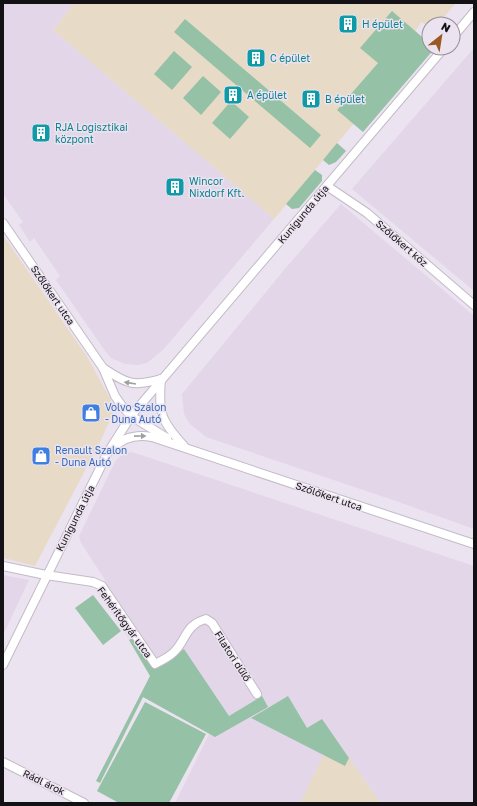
<svg xmlns="http://www.w3.org/2000/svg" width="477" height="806" viewBox="0 0 477 806" font-family="'Golos Text',sans-serif">
  <style>
    .commercial { fill: #e7dbc7 }
    .built { fill: #e3d6e9 }
    .green { fill: #95c1a6 }
    .lines { fill: none; stroke-linecap: round; stroke-linejoin: round }
    .minor-casing { stroke: #c3bbc7; stroke-width: 10 }
    .minor { stroke: #fff; stroke-width: 8 }
    .oneway { fill: #a1a0a1 }
    .labels { text-anchor: middle; stroke-width: 3; stroke-linejoin: round; paint-order: stroke }
    .culture-label { font-size: 10px; fill: #0d838f; stroke: #ebe3ef; text-anchor: start }
    .street-label { font-size: 10px; fill: #141115; stroke: #ebe3ef }
    .shop-label { font-size: 10px; fill: #366cbe; stroke: #ebe3ef; text-anchor: start }
  </style>
  <rect width="100%" height="100%" fill="#ebe3ef"/>
  <g class="commercial">
    <path d="M74,3H456L438,24H429V28L422,22L420,24L355,122L274,219L53,30Z"/>
    <path d="M3,235L88,358L115,408L102,438L35,566L3,558Z"/>
    <path d="M333,735L381,803H300Z"/>
  </g>
  <g class="built">
    <path d="M3,3H74L53,30L274,219L163,350L147,363L138,365L125,364L111,358L105,351L56,280L60,276L34,238L30,242L19,225L23,222L3,194Z"/>
    <path d="M474,48V291L352,189Z"/>
    <path d="M341,204L474,316V529L393,500L206,437L189,423L184,414L182,394L284,270Z"/>
    <path d="M132,452L474,566V803H381L333,735L300,803H175L211,730L153,673L99,595L105,580L81,543L79,536L116,460L125,453Z"/>
    <path d="M3,575L29,580L3,635Z"/>
  </g>
  <g class="green">
    <path d="M392,11L429,43V48H435L363,132L337,110L378,63L360,48Z"/>
    <path d="M185,19L321,135L310,148L174,32Z"/>
    <path d="M174,51L192,67L172,90L154,74Z"/>
    <path d="M203,76L221,92L201,115L183,98Z"/>
    <path d="M231,101L249,117L230,139L212,123Z"/>
    <path d="M337,143L346,151L336,162L329,165L323,160Z"/>
    <path d="M315,170L322,175V181L299,208L292,209L286,204Z"/>
    <path d="M93,595L121,631L103,645L75,608Z"/>
    <path d="M133,638L161,665L184,649L229,716L262,696L268,707L215,737L143,697L100,783L96,781L150,676L129,640Z"/>
    <path d="M288,696L307,728L322,719L349,758L345,766L251,718Z"/>
    <path d="M145,702L206,734L169,803H119L97,791Z"/>
  </g>
  <g class="lines">
    <defs>
      <g id="minor">
        <path d="M453,37L474,12"/>
        <path d="M327,186L367,213L474,305"/>
        <path d="M3,223L103,368L115,396L122,406L131,416L167,438"/>
        <path d="M103,368C127,384 133,387 161,379"/>
        <path d="M161,379C158,413 161,421 184,446"/>
        <path d="M112,449C123,437 136,434 152,437L474,544"/>
        <path d="M3,566L46,575L93,582L102,586L155,664C161,661 169,657 174,652C187,639 185,625 206,619L212,623L257,694"/>
        <path d="M3,665L107,454L131,416L444,48"/>
        <path d="M3,762L84,803"/>
      </g>
    </defs>
    <use href="#minor" class="minor-casing"/>
    <use href="#minor" class="minor"/>
  </g>
  <defs><path id="oneway-solid" d="M-6-.8H1V-3.2L6.5 0L1 3.2V.8H-6Z"/></defs>
  <g class="oneway">
    <use href="#oneway-solid" transform="translate(130 383) rotate(-171)"/>
    <use href="#oneway-solid" transform="translate(140 436) rotate(-1)"/>
  </g>
  <defs>
    <symbol id="building-square" viewBox="-11 -11 22 22"><rect x="-9" y="-9" width="18" height="18" rx="4" fill="#0f9aa8" stroke="#ebe3ef"/><path d="M-4-6H4V6H1V3H-1V6H-4ZM-2.5-4.3h1.7v1.8h-1.7ZM.8-4.3h1.7v1.8H.8ZM-2.5-1h1.7V.8h-1.7ZM.8-1h1.7V.8H.8Z" fill="#fff"/></symbol>
    <symbol id="shop-square" viewBox="-11 -11 22 22"><rect x="-9" y="-9" width="18" height="18" rx="4" fill="#3f7fe0" stroke="#ebe3ef"/><path d="M-5-2.5h2.3a2.7 3.5 0 0 1 5.4 0H5L5.5 6h-11ZM-1.5-2.5h3a1.5 2.3 0 0 0-3 0Z" fill="#fff"/></symbol>
  </defs>
  <g fill-rule="evenodd">
    <use href="#building-square" x="337" y="13" width="22" height="22"/>
    <use href="#building-square" x="245" y="47" width="22" height="22"/>
    <use href="#building-square" x="222" y="84" width="22" height="22"/>
    <use href="#building-square" x="300" y="88" width="22" height="22"/>
    <use href="#building-square" x="30" y="122" width="22" height="22"/>
    <use href="#building-square" x="164" y="176" width="22" height="22"/>
    <use href="#shop-square" x="80" y="402" width="22" height="22"/>
    <use href="#shop-square" x="30" y="445" width="22" height="22"/>
  </g>
  <g class="labels">
    <g class="culture-label">
      <text x="362" y="28">H épület</text>
      <text x="270" y="62">C épület</text>
      <text x="247" y="99">A épület</text>
      <text x="325" y="103">B épület</text>
      <text x="55" y="131">RJA Logisztikai<tspan x="55" dy="12">központ</tspan></text>
      <text x="189" y="185">Wincor<tspan x="189" dy="12">Nixdorf Kft.</tspan></text>
    </g>
    <g class="street-label">
      <text transform="translate(303 214) rotate(-50)" y="4">Kunigunda útja</text>
      <text transform="translate(402 243) rotate(41)" y="4">Szőlőkert köz</text>
      <text transform="translate(53 295) rotate(56)" y="4">Szőlőkert utca</text>
      <text transform="translate(329 496) rotate(19)" y="4">Szőlőkert utca</text>
      <text transform="translate(75 518) rotate(-63)" y="4">Kunigunda útja</text>
      <text transform="translate(125 622) rotate(54)" y="4">Fehérítőgyár utca</text>
      <text transform="translate(233 656) rotate(57)" y="4">Filatori dűlő</text>
      <text transform="translate(44 782) rotate(26)" y="4">Rádl árok</text>
    </g>
    <g class="shop-label">
      <text x="105" y="411">Volvo Szalon<tspan x="105" dy="12">- Duna Autó</tspan></text>
      <text x="55" y="454">Renault Szalon<tspan x="55" dy="12">- Duna Autó</tspan></text>
    </g>
  </g>
  <rect width="477" height="806" fill="none" stroke="#141115" stroke-width="8"/>
  <g transform="translate(441 36) rotate(30)"><circle r="19" fill="#ebe3ef" stroke="#958f98"/>
  <path d="M0-3L7 15L0 10L-7 15Z" fill="#9a5923"/>
  <text y="-6" font-size="11" font-weight="bold" text-anchor="middle" fill="#141115">N</text>
  </g>
</svg>
